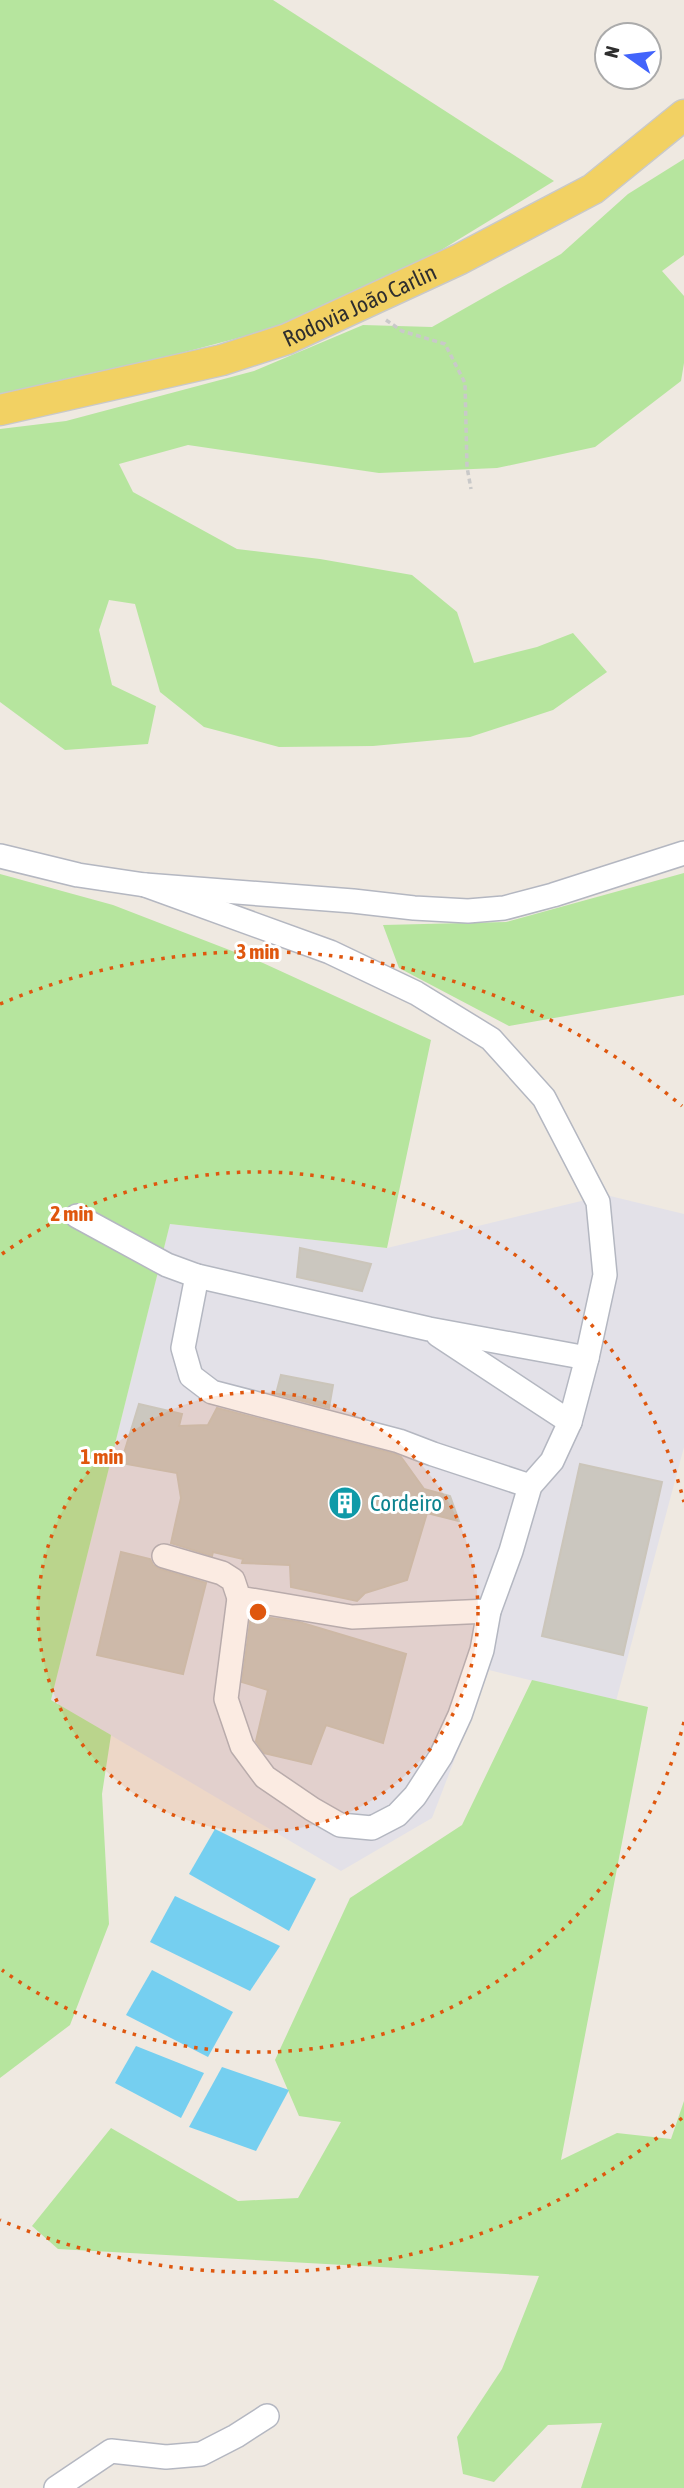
<svg xmlns="http://www.w3.org/2000/svg" width="684" height="2488" viewBox="0 0 684 2488" font-family="'Asap Condensed',sans-serif">
  <style>
    .industrial { fill: #e3e1e8 }
    .green { fill: #b6e59e }
    .water { fill: #75cff0 }
    .building { fill: #cbc7bf; stroke: #cbc5ba; stroke-width: 2 }
    .lines { fill: none; stroke-linecap: round; stroke-linejoin: round }
    .minor-casing { stroke: #b4b7c1; stroke-width: 26 }
    .major-casing { stroke: #c9c9c9; stroke-width: 33 }
    .path { stroke: #c9c9c9; stroke-width: 3.5; stroke-dasharray: 5 3.5; stroke-linecap: butt }
    .minor { stroke: #fff; stroke-width: 23 }
    .major { stroke: #f2d163; stroke-width: 30 }
    .ring { fill: none; stroke: #df570e; stroke-width: 3.5; stroke-dasharray: 3.5 7 }
    .labels { text-anchor: middle; stroke-width: 6; stroke-linejoin: round; paint-order: stroke }
    .street-label { font-size: 23px; fill: #2e2e2e; stroke: #fff }
    .culture-label { font-size: 23px; fill: #0d838f; stroke: #fff; text-anchor: start }
    .centre { fill: #df570e; stroke: #fff; stroke-width: 3.5 }
    .ring-label { font-size: 21px; text-anchor: middle; font-weight: bold; fill: #df570e; stroke: #fff; stroke-width: 6; stroke-linejoin: round; paint-order: stroke }
  </style>
  <rect width="100%" height="100%" fill="#efe9e1"/>
  <path class="industrial" d="M606,1195L684,1214V1447L616,1701L489,1670L432,1818L341,1871L51,1700L170,1224L387,1248Z"/>
  <g class="green">
    <path d="M0,0H273L554,181L420,263L276,328L64,384L0,395Z"/>
    <path d="M684,159V255L662,271L684,296V363L681,381L595,447L497,468L379,473L188,445L119,464L133,492L237,549L320,559L412,575L457,612L474,663L537,647L573,633L607,672L553,710L470,737L373,746L279,747L204,727L160,692L135,604L109,600L99,630L112,685L156,706L148,744L65,750L0,702V429L66,421L254,371L363,325L432,327L561,254L628,194Z"/>
    <path d="M684,873V995L509,1026L399,968L383,925L506,922Z"/>
    <path d="M0,874L113,905L263,963L431,1040L387,1248L170,1224L51,1700L111,1735L102,1794L109,1924L70,2025L0,2078Z"/>
    <path d="M532,1680L648,1707L561,2160L617,2133L671,2139L684,2101V2488H581L602,2423L548,2425L494,2482L463,2474L457,2437L502,2369L539,2276L58,2249L32,2226L111,2128L238,2201L298,2198L341,2122L299,2116L275,2060L350,1898L462,1825Z"/>
  </g>
  <g class="water">
    <path d="M215,1829L316,1879L289,1931L189,1874Z"/>
    <path d="M175,1896L280,1946L250,1991L150,1942Z"/>
    <path d="M152,1970L233,2012L208,2057L126,2015Z"/>
    <path d="M136,2046L204,2073L181,2118L115,2083Z"/>
    <path d="M222,2067L289,2090L256,2151L189,2127Z"/>
  </g>
  <g class="building">
    <path d="M300,1248L371,1264L362,1291L297,1277Z"/>
    <path d="M281,1375L333,1385L329,1408L276,1394Z"/>
    <path d="M139,1404L182,1414L179,1426L208,1425L217,1408L395,1454L401,1457L424,1489L450,1496L459,1521L427,1513L407,1580L365,1593L357,1601L291,1587L290,1565L242,1563L243,1559L213,1552L212,1556L171,1543L181,1498L177,1473L121,1463Z"/>
    <path d="M580,1464L662,1482L623,1655L542,1636Z"/>
    <path d="M121,1552L150,1559L153,1565L160,1569L206,1583L183,1674L97,1655Z"/>
    <path d="M251,1615L299,1622L406,1654L383,1743L326,1725L311,1764L264,1753L256,1741L268,1690L242,1682Z"/>
  </g>
  <g class="lines">
    <defs>
      <g id="minor">
        <path d="M0,856L78,875L145,885L353,901L414,908L468,911L504,908L553,895L684,853"/>
        <path d="M145,885L330,952L416,993L491,1039L544,1098L598,1202L605,1275L587,1358L570,1422L552,1461L530,1486L511,1551L489,1611L482,1650L460,1715L441,1756L415,1796L397,1815L372,1828L340,1825L312,1809L265,1777L242,1746L226,1699L239,1598"/>
        <path d="M77,1216L167,1265L197,1276L429,1329L587,1358"/>
        <path d="M197,1276L183,1348L191,1376L212,1392L399,1441L433,1454L530,1486"/>
        <path d="M438,1335L570,1422"/>
        <path d="M164,1556L222,1573L233,1580L239,1598L352,1617L489,1611"/>
        <path d="M56,2488L111,2451L166,2457L201,2454L236,2436L267,2416"/>
      </g>
      <g id="major">
        <path id="s1" d="M0,410L222,360L287,339L460,259L593,189L684,115"/>
      </g>
    </defs>
    <use href="#minor" class="minor-casing"/>
    <use href="#major" class="major-casing"/>
    <path class="path" d="M386,320L402,331L445,344L465,383L467,467L471,489"/>
    <use href="#minor" class="minor"/>
    <use href="#major" class="major"/>
  </g>
  <circle cx="258" cy="1612" r="220" fill="#df570e" fill-opacity=".12"/>
  <g class="ring">
    <circle cx="258" cy="1612" r="220"/>
    <path d="M684 1722A440 440 0 0 1 2 1970M2 1254A440 440 0 0 1 684 1502"/>
    <path d="M682 2118A660 660 0 0 1 0 2220M0 1004A660 660 0 0 1 682 1106"/>
  </g>
  <defs>
    <symbol id="building-disc" viewBox="-11 -11 22 22"><circle r="9.5" fill="#0f9aa8" stroke="#fff"/><path d="M-4-6H4V6H1V3H-1V6H-4ZM-2.5-4.3h1.7v1.8h-1.7ZM.8-4.3h1.7v1.8H.8ZM-2.5-1h1.7V.8h-1.7ZM.8-1h1.7V.8H.8Z" fill="#fff"/></symbol>
  </defs>
  <g fill-rule="evenodd">
    <use href="#building-disc" x="326" y="1484" width="38" height="38"/>
  </g>
  <g class="labels">
    <g class="street-label">
      <text dy="8" stroke="none"><textPath href="#s1" startOffset="376">Rodovia João Carlin</textPath></text>
    </g>
    <g class="culture-label">
      <text x="370" y="1511">Cordeiro</text>
    </g>
  </g>
  <circle cx="258" cy="1612" r="10" class="centre"/>
  <g class="ring-label">
    <text x="258" y="959">3 min</text>
    <text x="72" y="1221">2 min</text>
    <text x="102" y="1464">1 min</text>
  </g>
  <g transform="translate(628 56) rotate(284)"><circle r="33" fill="#ffffff" stroke="#ababab" stroke-width="2"/>
  <path d="M0-5L12 26L0 18L-12 26Z" fill="#4264fb"/>
  <text y="-10" font-size="19" font-weight="bold" text-anchor="middle" fill="#2e2e2e">N</text>
  </g>
</svg>
